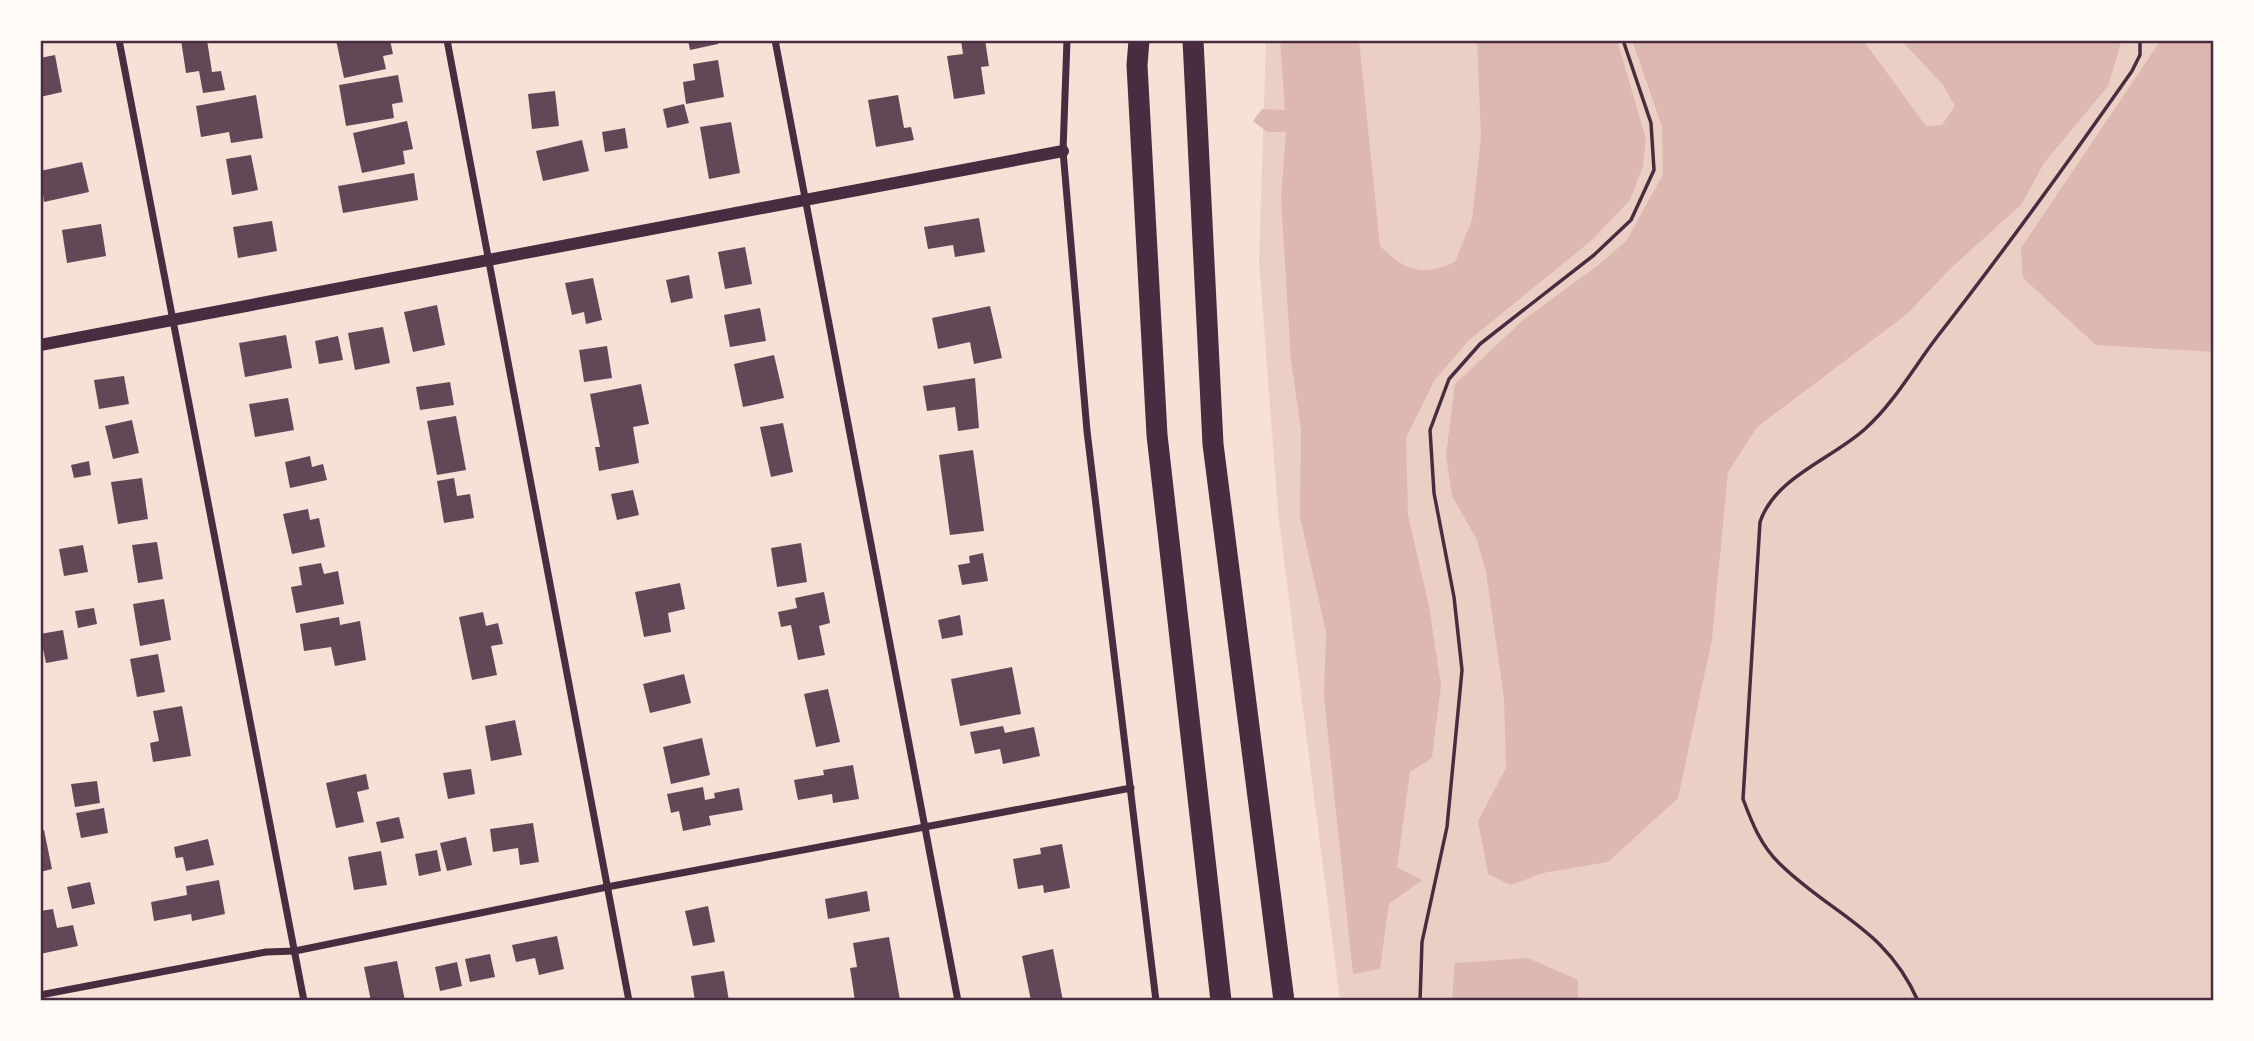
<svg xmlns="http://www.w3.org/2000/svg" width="2254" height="1041" viewBox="0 0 2254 1041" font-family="'Varela Round',sans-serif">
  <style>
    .green { fill: #ebcfc5 }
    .water { fill: #dcb8b0 }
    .building { fill: #644757 }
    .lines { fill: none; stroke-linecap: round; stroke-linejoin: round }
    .path { stroke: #4a2c40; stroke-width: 3.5 }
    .minor { stroke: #4a2c40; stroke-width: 7 }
    .tertiary { stroke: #4a2c40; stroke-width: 12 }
    .motorway { stroke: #4a2c40; stroke-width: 21 }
    .neatline { fill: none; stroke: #4a2c40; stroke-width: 2.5 }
  </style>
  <rect width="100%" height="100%" fill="#f7e1d7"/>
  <path class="green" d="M1266,40H2214V1001H1340L1278,512L1259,261Z"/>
  <g class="water">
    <path d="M1280,40H1359L1380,246C1405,271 1422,277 1455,262L1472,220L1481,137L1477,40H1617L1646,139L1643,166L1630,200L1592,240L1468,341L1434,381L1406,438L1408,515L1429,606L1441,685L1432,758L1410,772L1397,867L1422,880L1389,904L1380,969L1353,974L1324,697L1326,632L1300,517L1301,430L1291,361L1281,198L1286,132H1267L1253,121L1262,109L1285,110Z"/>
    <path d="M1632,40H1863L1926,126L1942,125L1955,106L1943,85L1901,40H2117L2121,43L2108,86L2044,163L2021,205L1951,268L1907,314L1757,427L1728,472L1712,639L1678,798L1608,862L1543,873L1511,885L1488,874L1478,821L1506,768L1504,698L1486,572L1477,540L1452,496L1446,455L1455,384L1522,321L1601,263L1627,240L1663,174L1662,127Z"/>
    <path d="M2161,40H2214V352L2096,345L2023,278L2021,248Z"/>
    <path d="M1528,958L1578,980V1001H1452L1455,963Z"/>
  </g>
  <g class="building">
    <path d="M181,40H207L212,72L221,71L225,90L203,93L199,71L186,73Z"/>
    <path d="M336,40H390L393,54L383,56L386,69L344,78Z"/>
    <path d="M688,40H718V44L690,50Z"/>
    <path d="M961,40H985L989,66L981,67L985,94L954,99L947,56L963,54Z"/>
    <path d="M55,55L62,92L40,97V58Z"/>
    <path d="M718,60L724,97L686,104L683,82L695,80L693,64Z"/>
    <path d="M398,75L403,102L392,104L394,118L346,126L339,85Z"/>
    <path d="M555,91L559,126L532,129L528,94Z"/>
    <path d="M256,95L263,138L231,143L229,132L201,137L196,106Z"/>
    <path d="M898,95L904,128L911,127L914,140L876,147L868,100Z"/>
    <path d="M684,104L689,123L667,128L663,109Z"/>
    <path d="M407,121L413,149L403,151L405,164L362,173L353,133Z"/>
    <path d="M731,122L740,173L709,179L700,127Z"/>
    <path d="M625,128L628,148L605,152L602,132Z"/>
    <path d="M582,140L589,171L543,181L536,151Z"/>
    <path d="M251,155L258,190L232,195L226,159Z"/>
    <path d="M82,162L89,192L44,202L40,171Z"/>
    <path d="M414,173L418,200L343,213L338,186Z"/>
    <path d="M979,218L985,252L955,257L953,245L928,249L924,227Z"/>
    <path d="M272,221L277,251L238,258L233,227Z"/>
    <path d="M101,224L106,256L67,263L62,230Z"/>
    <path d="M745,247L752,284L725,289L718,252Z"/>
    <path d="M689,275L693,298L671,303L666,280Z"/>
    <path d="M593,278L602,320L586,324L584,312L572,315L565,283Z"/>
    <path d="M437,305L445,345L413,352L404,312Z"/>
    <path d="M990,306L1002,358L974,364L970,342L938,349L932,318Z"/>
    <path d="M760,308L766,341L730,347L724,315Z"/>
    <path d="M383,327L390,363L355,370L348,333Z"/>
    <path d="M286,335L292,368L245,377L239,343Z"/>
    <path d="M338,336L343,360L319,364L315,341Z"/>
    <path d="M607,346L612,378L584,382L579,350Z"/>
    <path d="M774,355L784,398L743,407L734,364Z"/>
    <path d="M124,376L129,404L99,409L94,380Z"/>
    <path d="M975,378L979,428L958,431L955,407L927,411L923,386Z"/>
    <path d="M450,382L454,405L420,410L416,387Z"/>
    <path d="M641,384L649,424L633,427L639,463L599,471L595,447H600L590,394Z"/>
    <path d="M288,398L294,430L255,437L249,404Z"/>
    <path d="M456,416L466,470L437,475L427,421Z"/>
    <path d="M132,420L139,453L113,459L105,426Z"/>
    <path d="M783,423L793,472L771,477L760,427Z"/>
    <path d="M973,450L984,531L950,535L939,455Z"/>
    <path d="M310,456L312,467L323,464L327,480L290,488L285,462Z"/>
    <path d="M89,461L91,475L74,478L71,465Z"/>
    <path d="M142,478L148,519L118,524L111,482Z"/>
    <path d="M454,478L457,496L470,494L474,518L444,523L437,481Z"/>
    <path d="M633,490L639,515L617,520L611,494Z"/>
    <path d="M308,509L310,520L319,518L325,547L292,554L283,514Z"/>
    <path d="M157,542L163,579L138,583L132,545Z"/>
    <path d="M801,543L807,582L777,587L771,548Z"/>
    <path d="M83,545L88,572L64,576L59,549Z"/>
    <path d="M983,553L988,581L962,585L958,565L970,563L969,556Z"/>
    <path d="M321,563L324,574L338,571L344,604L296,613L291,587L302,585L299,567Z"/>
    <path d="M680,583L685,609L668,613L671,632L644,637L635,592Z"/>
    <path d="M824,592L830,623L819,626L825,655L798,660L791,625L781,627L778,612L797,608L795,598Z"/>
    <path d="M164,599L171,640L140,646L133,604Z"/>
    <path d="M94,608L97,624L78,628L75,611Z"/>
    <path d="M483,612L486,626L498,623L503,644L491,646L497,675L472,680L459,617Z"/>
    <path d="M960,615L963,635L942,639L938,620Z"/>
    <path d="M339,617L340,625L360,621L366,660L335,666L331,647L304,651L300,624Z"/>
    <path d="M63,630L68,659L46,663L40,634Z"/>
    <path d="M158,654L165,692L137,697L130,659Z"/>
    <path d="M1012,667L1021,714L960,726L951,679Z"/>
    <path d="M684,674L691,703L650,713L643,684Z"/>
    <path d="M828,689L840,742L816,747L804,694Z"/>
    <path d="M182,706L191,756L153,762L150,743L159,741L153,711Z"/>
    <path d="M515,720L522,755L491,761L485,726Z"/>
    <path d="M1003,726L1005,733L1034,727L1040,756L1003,764L1000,749L975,754L970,732Z"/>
    <path d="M702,738L710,775L671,784L663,747Z"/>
    <path d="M853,765L859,799L833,803L832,794L798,800L794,780L824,775L823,770Z"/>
    <path d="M471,769L475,794L448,799L443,773Z"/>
    <path d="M366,774L369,789L357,792L364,822L336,828L326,783Z"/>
    <path d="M97,781L100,803L75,807L71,784Z"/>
    <path d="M703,787L705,800L715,798L714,793L739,788L743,810L709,816L711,825L683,831L679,811L671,813L667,794Z"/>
    <path d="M104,808L108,833L81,838L76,813Z"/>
    <path d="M399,817L404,838L381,843L376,822Z"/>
    <path d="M533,823L539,862L520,865L518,848L493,852L490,829Z"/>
    <path d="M44,830L52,869L40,872V831Z"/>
    <path d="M466,837L472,865L447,871L440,843Z"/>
    <path d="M208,839L214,865L186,871L183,857L176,858L174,847Z"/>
    <path d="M1062,844L1070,888L1044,893L1043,885L1018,889L1013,859L1041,854L1040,848Z"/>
    <path d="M437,850L441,871L419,876L415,854Z"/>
    <path d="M381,851L387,885L354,890L348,857Z"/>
    <path d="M219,880L225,914L192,921L191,914L154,921L151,902L187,895L186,886Z"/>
    <path d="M90,882L95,904L72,909L67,887Z"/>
    <path d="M867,891L870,911L828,919L825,899Z"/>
    <path d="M708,906L715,942L693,946L685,911Z"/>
    <path d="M53,909L57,928L73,925L78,946L40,954V911Z"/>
    <path d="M557,936L564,969L539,975L535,958L516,962L512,945Z"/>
    <path d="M889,937L900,1000L855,1001L850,968L857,967L853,943Z"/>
    <path d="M1053,949L1063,1001H1031L1022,956Z"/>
    <path d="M490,954L495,977L470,982L465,959Z"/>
    <path d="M397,961L405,1001H371L364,967Z"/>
    <path d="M457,962L462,986L440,991L435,967Z"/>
    <path d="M724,971L729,1001H695L691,976Z"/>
  </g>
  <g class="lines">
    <g class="path">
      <path d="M1420,1001L1422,942L1447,827L1462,670L1454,597L1434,493L1430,430L1449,379L1480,344L1594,255L1631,220L1654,170L1651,123L1623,40"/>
      <path d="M1918,1001C1886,928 1832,915 1780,864C1761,846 1752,823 1743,799L1760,522C1775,477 1832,459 1865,429C1894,403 1914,367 1937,337C2005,250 2069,161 2132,71L2140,55V40"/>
    </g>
    <g class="minor">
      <path d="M119,40L304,1001"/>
      <path d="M447,40L629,1001"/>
      <path d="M775,40L958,1001"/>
      <path d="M1067,40L1063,151L1087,431L1156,1001"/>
      <path d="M40,995L266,952L295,951L607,887L1131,788"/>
    </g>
    <path class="tertiary" d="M40,345L1063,151"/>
    <g class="motorway">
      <path d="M1139,40L1137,65L1157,435L1221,1001"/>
      <path d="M1193,40L1213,444L1284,1001"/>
    </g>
  </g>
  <rect width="2254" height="1041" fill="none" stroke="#fffaf5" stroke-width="84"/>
  <rect x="42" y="42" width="2170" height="957" class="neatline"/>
</svg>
